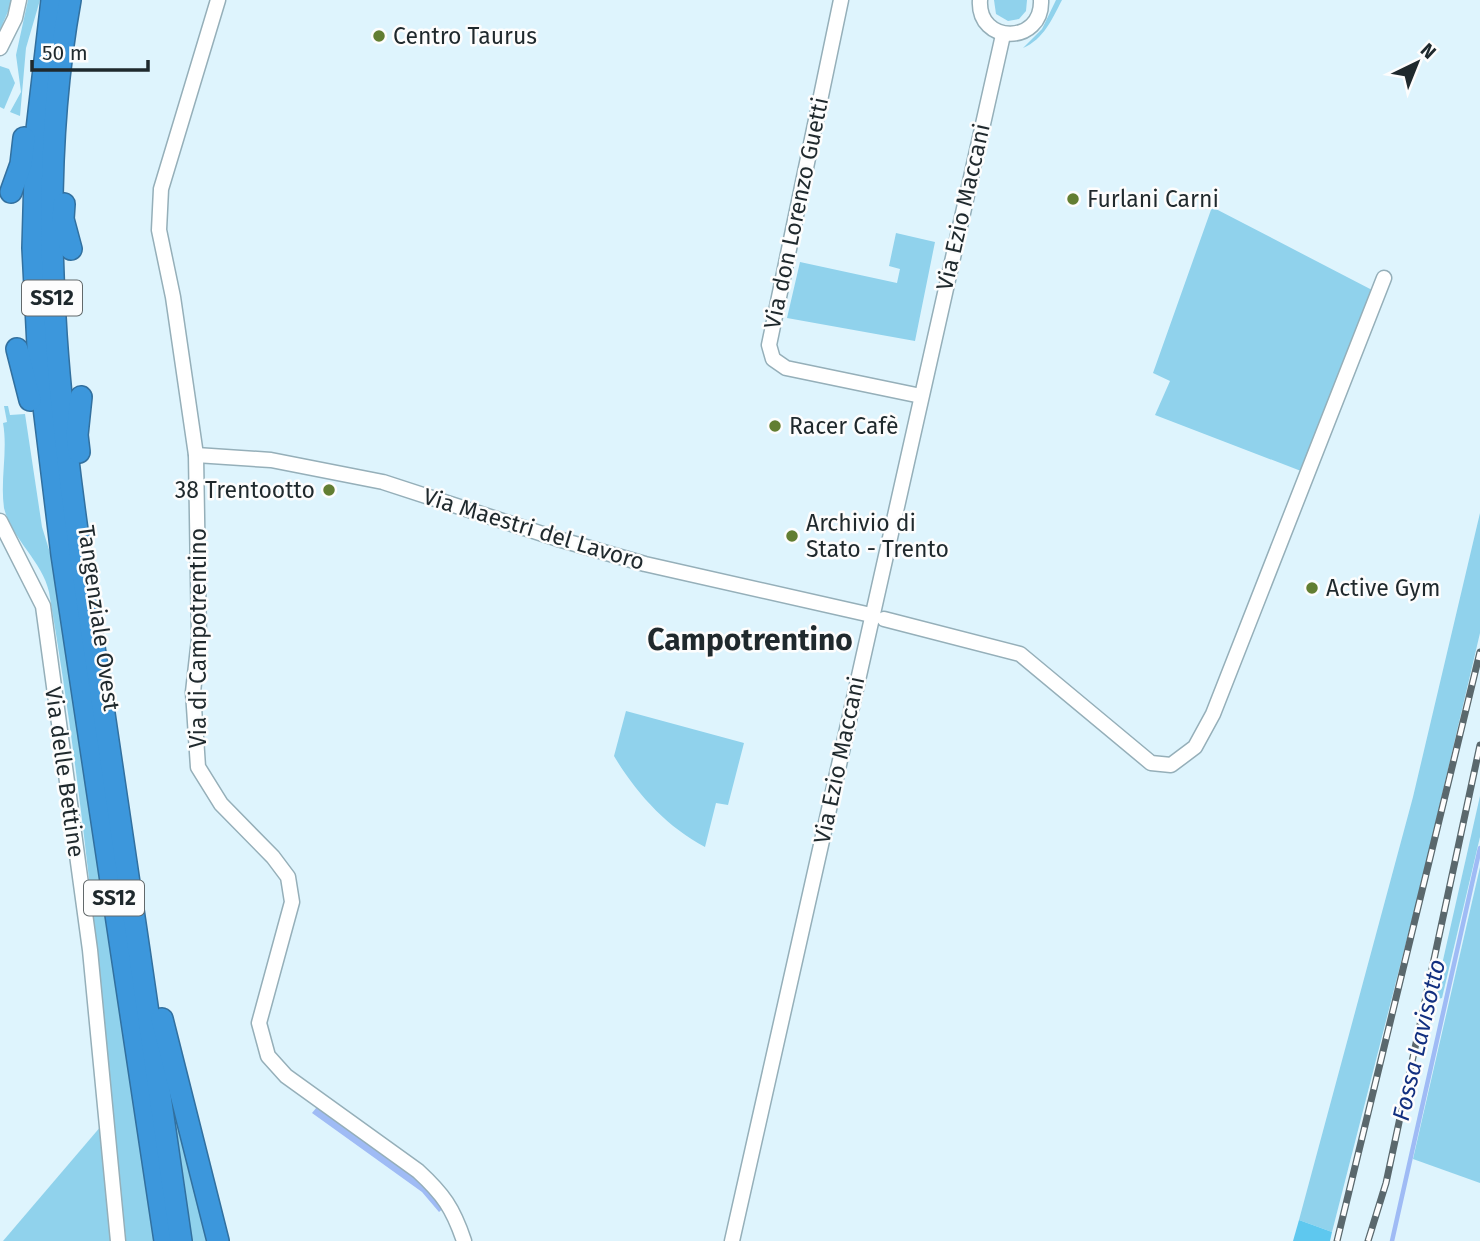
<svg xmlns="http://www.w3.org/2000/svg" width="1480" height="1241" viewBox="0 0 1480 1241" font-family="'Fira Sans',sans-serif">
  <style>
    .green { fill: #90d2ec }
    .forest { fill: #5ec8ef }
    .water { fill: #9fbbf5 }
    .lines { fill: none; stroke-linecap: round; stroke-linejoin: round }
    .stream { stroke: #9fbbf5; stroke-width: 4.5 }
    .minor-casing { stroke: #95afb9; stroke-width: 17 }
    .highway-casing { stroke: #32709f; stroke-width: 24 }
    .minor { stroke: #fff; stroke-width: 14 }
    .highway { stroke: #3c97dc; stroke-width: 21 }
    .rail-casing { stroke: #5a686d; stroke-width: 7 }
    .rail { stroke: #fdfdfd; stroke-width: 4.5; stroke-dasharray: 13; stroke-linecap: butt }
    .poi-dot { fill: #627e32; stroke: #fdfdfd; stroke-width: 2.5 }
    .labels { text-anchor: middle; stroke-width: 5; stroke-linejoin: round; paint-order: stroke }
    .shield { fill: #fdfdfd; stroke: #62696b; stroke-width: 2 }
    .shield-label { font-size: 21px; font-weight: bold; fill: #1f292d }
    .poi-label { font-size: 23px; fill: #1f292d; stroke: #fdfdfd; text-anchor: start }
    .street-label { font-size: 23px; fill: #1f292d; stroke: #fdfdfd }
    .water-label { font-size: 24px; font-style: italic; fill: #112f80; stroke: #fdfdfd }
    .district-label { font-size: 30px; font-weight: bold; fill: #1f292d; stroke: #fdfdfd }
  </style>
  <rect width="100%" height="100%" fill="#def4fd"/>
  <g class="green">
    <path d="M0,0H13L0,30Z"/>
    <path d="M28,0H40L26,48L20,116L10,112L21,92L16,55Z"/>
    <path d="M994,0H1027L1026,11L1019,19L1008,21L996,14Z"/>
    <path d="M1056,0H1062C1052,19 1044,39 1023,48L1042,29Z"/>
    <path d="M0,66L9,69L15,83L4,109L0,107Z"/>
    <path d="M1212,207L1374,291L1301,471L1155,415L1170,381L1153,373Z"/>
    <path d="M896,233L935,242L915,341L787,318L800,262L897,283L900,269L889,266Z"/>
    <path d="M4,406H8L10,415L25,414L42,527L56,572L154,1241H126C104,1024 86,806 49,592C43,562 11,538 4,508C0,479 8,451 3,423L7,422Z"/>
    <path d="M1480,513V633L1422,880L1332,1232L1299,1220L1413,797Z"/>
    <path d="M626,711L744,743L728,805L716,803L705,847C667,827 636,793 614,756Z"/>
    <path d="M1480,796V837L1442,998L1434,1000Z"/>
    <path d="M1480,867V1183L1413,1159Z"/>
    <path d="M167,1072L209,1241H192Z"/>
    <path d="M102,1125L111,1241H3L96,1132Z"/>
  </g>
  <path class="forest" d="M1299,1220L1332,1232L1330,1241H1293Z"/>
  <path class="water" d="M317,1107L424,1184L445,1207L439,1212L422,1192L312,1113Z"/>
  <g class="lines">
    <path class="stream" d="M1392,1241L1480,848"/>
    <defs>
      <g id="minor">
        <path d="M218,0L161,189L159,230L173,297L196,455L199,639L193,692L198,767L221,804L273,857L288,877L292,902L259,1023L268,1056L286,1076L418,1171C443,1194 453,1208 464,1241"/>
        <path d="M841,0L769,345L773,359L786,368L921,396"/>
        <path d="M980,0C977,45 1043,45 1041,0"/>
        <path d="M0,48L15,18L19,0"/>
        <path d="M196,455L271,460L383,482L558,539L645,564L871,615"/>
        <path d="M0,521L43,606L90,950L118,1241"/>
        <path d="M884,619L1020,654L1151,763L1171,765L1195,747L1213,714L1384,278"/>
        <path d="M732,1241L1003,35"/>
      </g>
      <g id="highway">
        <path d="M52,0L36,138L33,248L39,366L62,555L165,1241"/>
        <path d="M70,0C28,233 67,468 102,700C129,880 155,1061 181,1241"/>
        <path d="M11,192L21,164L24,138"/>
        <path d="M64,204L63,219L71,249"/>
        <path d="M17,349L30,400"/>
        <path d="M79,452L77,435L81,397"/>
        <path d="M162,1019L218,1241"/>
      </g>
    </defs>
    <use href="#minor" class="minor-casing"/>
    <use href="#highway" class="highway-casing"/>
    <use href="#minor" class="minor"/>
    <use href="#highway" class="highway"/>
    <defs>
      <g id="rail">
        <path d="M1337,1241L1480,652"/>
        <path d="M1368,1241L1386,1183L1480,745"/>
      </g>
    </defs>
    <use href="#rail" class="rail-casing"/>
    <use href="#rail" class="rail"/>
  </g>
  <g class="poi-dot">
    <circle cx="379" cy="36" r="7"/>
    <circle cx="1073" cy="199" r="7"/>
    <circle cx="775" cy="426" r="7"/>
    <circle cx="329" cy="490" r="7"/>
    <circle cx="792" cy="536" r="7"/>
    <circle cx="1312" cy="588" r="7"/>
  </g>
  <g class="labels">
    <g class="shield">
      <rect x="22" y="280.5" width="60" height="35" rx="5"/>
      <rect x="84" y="880.5" width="60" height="35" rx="5"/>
    </g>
    <g class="shield-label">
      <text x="52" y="305">SS12</text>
      <text x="114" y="905">SS12</text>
    </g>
    <g class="poi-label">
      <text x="393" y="44">Centro Taurus</text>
      <text x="1087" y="207">Furlani Carni</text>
      <text x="789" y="434">Racer Cafè</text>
      <text x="315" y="498" text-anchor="end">38 Trentootto</text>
      <text x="806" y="531">Archivio di<tspan x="806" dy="26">Stato - Trento</tspan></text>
      <text x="1326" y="596">Active Gym</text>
    </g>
    <g class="street-label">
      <text transform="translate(963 207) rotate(-77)" y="8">Via Ezio Maccani</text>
      <text transform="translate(796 213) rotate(-78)" y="8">Via don Lorenzo Guetti</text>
      <text transform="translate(534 529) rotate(17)" y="8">Via Maestri del Lavoro</text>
      <text transform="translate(99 618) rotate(82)" y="8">Tangenziale Ovest</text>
      <text transform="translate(198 638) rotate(-90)" y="8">Via di Campotrentino</text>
      <text transform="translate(839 760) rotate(-78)" y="8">Via Ezio Maccani</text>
      <text transform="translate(65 772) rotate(82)" y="8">Via delle Bettine</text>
    </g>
    <g class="water-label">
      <text transform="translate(1419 1040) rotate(-77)" y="8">Fossa Lavisotto</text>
    </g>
    <g class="district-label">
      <text x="750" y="650">Campotrentino</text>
    </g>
  </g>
  <g transform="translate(1417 63) rotate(43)" stroke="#fdfdfd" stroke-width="5" paint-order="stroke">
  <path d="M0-5L12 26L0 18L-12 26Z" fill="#1f292d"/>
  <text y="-10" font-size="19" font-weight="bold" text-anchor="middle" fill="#1f292d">N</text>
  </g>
  <path d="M32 60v10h116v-10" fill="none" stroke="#1f292d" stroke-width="3.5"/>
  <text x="42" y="60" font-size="21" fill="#1f292d" stroke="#fdfdfd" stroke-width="5" paint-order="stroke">50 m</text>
</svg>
